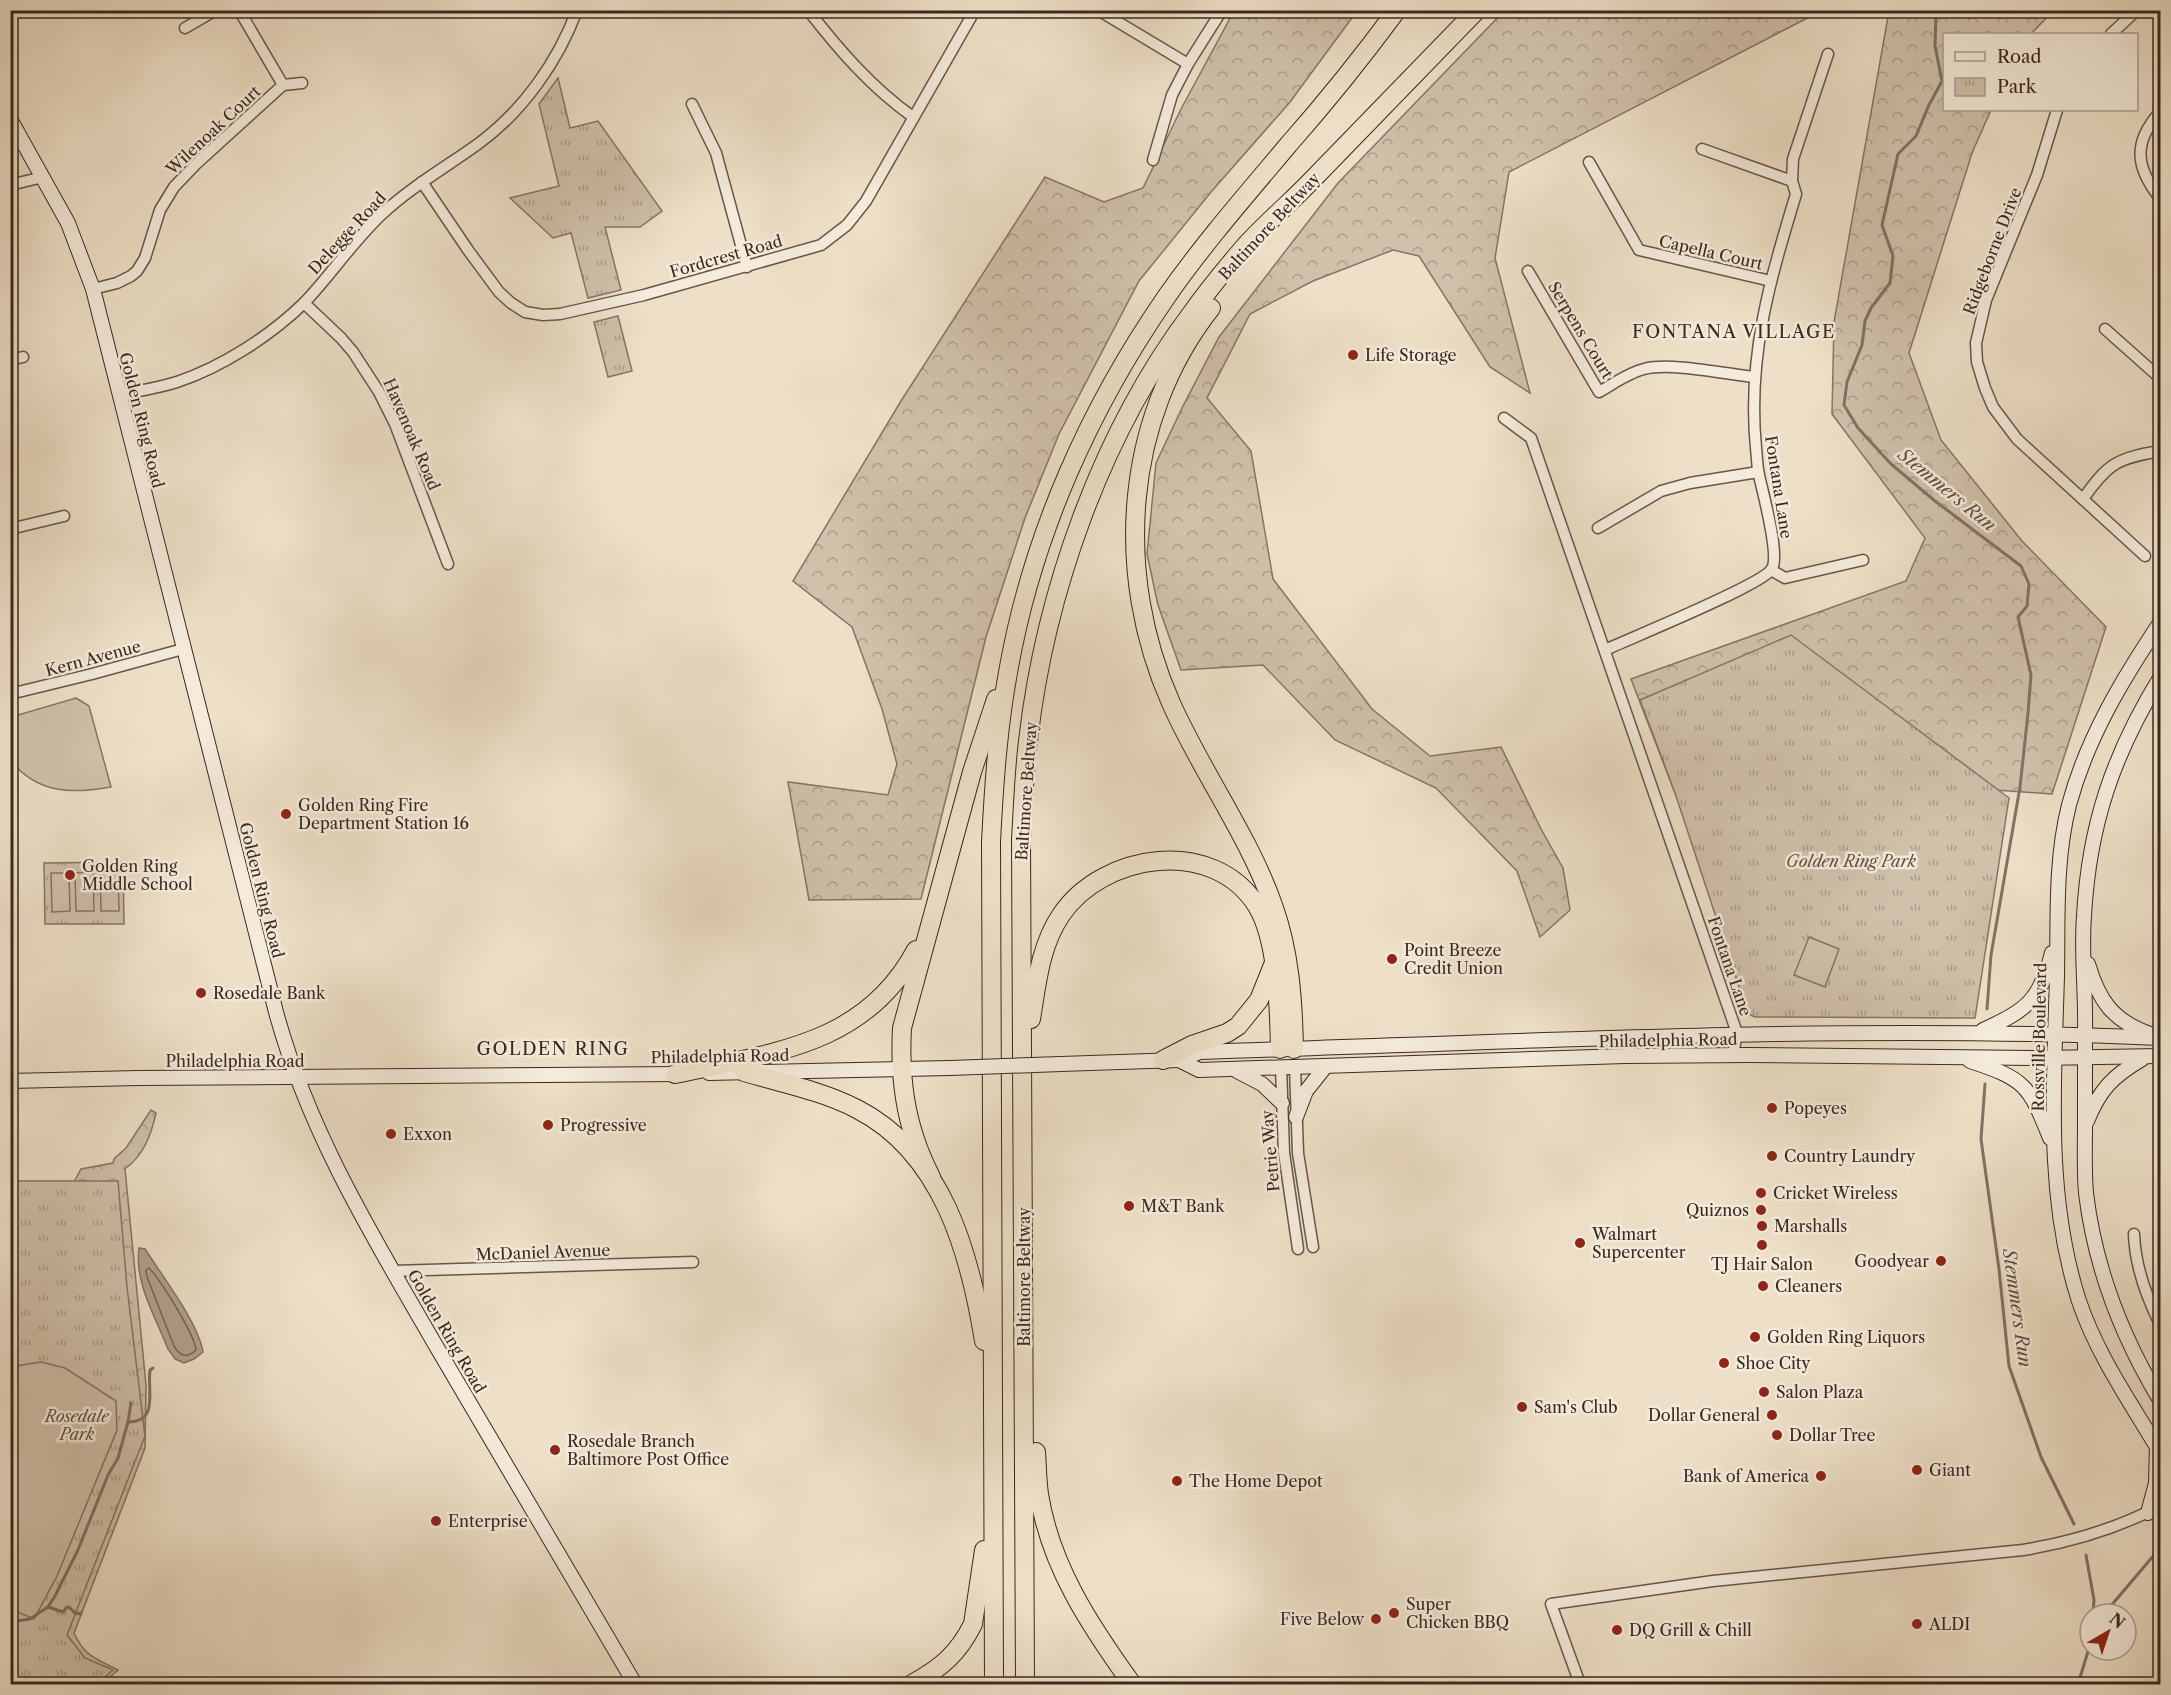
<svg xmlns="http://www.w3.org/2000/svg" width="2171" height="1695" viewBox="0 0 2171 1695" font-family="'Libre Caslon Text',serif">
  <style>
    .forest { fill: url(#forest-crowns); stroke: #867466; stroke-width: 1.5 }
    .park { fill: url(#park-tufts); stroke: #867466; stroke-width: 1.5 }
    .garden { fill: #d0c1ab; stroke: #867466; stroke-width: 1.5 }
    .water { fill: #b1a18f; stroke: #827163; stroke-width: 1.5 }
    .lines { fill: none; stroke-linecap: round; stroke-linejoin: round }
    .shore { stroke: #766458; stroke-width: 1.5 }
    .stream { stroke: #827163; stroke-width: 3 }
    .street-casing { stroke: #68564a; stroke-width: 13 }
    .secondary-casing { stroke: #3c2820; stroke-width: 16 }
    .highway-casing { stroke: #3c2820; stroke-width: 20 }
    .street { stroke: #f4ebdb; stroke-width: 10 }
    .secondary { stroke: #f4ebdb; stroke-width: 14 }
    .highway { stroke: #eee0c8; stroke-width: 18 }
    .secondary-bridge-casing { stroke: #3c2820; stroke-width: 16; stroke-linecap: butt }
    .secondary-bridge { stroke: #f4ebdb; stroke-width: 14 }
    .poi-dot { fill: #8f2418; stroke: #f4ebdb; stroke-width: 2 }
    .labels { text-anchor: middle; stroke-width: 5; stroke-linejoin: round; paint-order: stroke }
    .street-label { font-size: 16px; fill: #3c2820; stroke: #f4ebdb }
    .poi-label { font-size: 16px; fill: #3c2820; stroke: #f4ebdb; text-anchor: start }
    .park-label { font-size: 16px; font-style: italic; fill: #614e43; stroke: #f4ebdb }
    .neighbourhood-label { font-size: 18px; letter-spacing: 1.5px; fill: #3c2820; stroke: #f4ebdb }
    .water-label { font-size: 18px; font-style: italic; fill: #5f4c41; stroke: #f4ebdb }
  </style>
  <defs>
    <pattern id="forest-crowns" width="20" height="18" patternUnits="userSpaceOnUse" patternTransform="scale(1.5)"><rect width="20" height="18" fill="#d0c1ab"/><path d="M2 6a3 3 0 1 1 6 0M12 15a3 3 0 1 1 6 0" fill="none" stroke="#aa9d8b"/></pattern>
    <pattern id="park-tufts" width="24" height="20" patternUnits="userSpaceOnUse" patternTransform="scale(1.5)"><rect width="24" height="20" fill="#d0c1ab"/><path d="M3 7l-1-3M5 7V3M7 7l1-3M15 17l-1-3M17 17v-4M19 17l1-3" fill="none" stroke="#aa9d8b"/></pattern>
  </defs>
  <rect width="100%" height="100%" fill="#eee0c8"/>
  <filter id="stains"><feTurbulence type="fractalNoise" baseFrequency=".00333" numOctaves="4"/><feColorMatrix values="0 0 0 0 .2 0 0 0 0 .09 0 0 0 0 .02 0 0 0 .5 -.17"/></filter>
  <radialGradient id="worn" r=".72"><stop offset=".6" stop-color="#630" stop-opacity="0"/><stop offset="1" stop-color="#630" stop-opacity=".3"/></radialGradient>
  <g class="forest">
    <path d="M1505,10L1821,11L1509,172L1495,258L1530,393L1490,367L1419,256L1393,250L1313,281L1250,314L1207,398L1251,451L1273,579L1372,709L1430,756L1501,747L1541,829L1563,868L1570,910L1540,937L1517,871L1436,788L1335,740L1263,665L1181,670L1158,605L1147,554L1156,463L1183,406L1219,337L1338,183Z"/>
    <path d="M1234,11H1357L1290,102L1211,192L1139,281L1059,434L1025,518L986,637L921,899L809,900L788,782L888,795L897,764L882,709L852,627L793,581L901,401L1045,177L1104,202L1143,188L1181,109Z"/>
    <path d="M1889,11H2053L2031,34H1944V110H1991L1972,153L1909,353L1941,440L2022,541L2106,627L2052,794L1981,789L1675,793L1631,679L1906,581L1925,538L1832,414L1834,322Z"/>
    <path d="M151,1110L156,1113C151,1135 144,1155 125,1169L146,1385L145,1448L74,1633C85,1657 95,1658 118,1670L102,1684H11L10,1613L73,1184L81,1169L113,1163L114,1159L126,1148Z"/>
  </g>
  <g class="park">
    <path d="M558,78L570,128L598,121L662,211L640,227H605L621,290L588,298L571,233L553,238L510,198L559,186L539,104Z"/>
    <path d="M618,316L632,371L608,377L594,322Z"/>
    <path d="M1791,635L2009,798L1975,1018L1755,1017L1748,1014L1675,793L1640,700Z"/>
    <path d="M123,862L124,924H45L44,863Z"/>
    <path d="M10,1181H118L127,1287L145,1436L67,1635L85,1658L113,1670L97,1684H11Z"/>
  </g>
  <g class="garden">
    <path d="M76,698L89,706L111,787C72,794 38,794 11,761V717Z"/>
    <path d="M93,872L94,911H76L75,873Z"/>
    <path d="M118,872L119,911H101L100,873Z"/>
    <path d="M51,873H69L70,911L52,912Z"/>
    <path d="M1809,937L1839,949L1825,987L1794,975Z"/>
    <path d="M41,1362L65,1368L116,1401L117,1430L57,1576L34,1619L11,1609L10,1367Z"/>
  </g>
  <path class="water" d="M139,1248L145,1249C162,1276 198,1322 203,1352L194,1359L184,1363L175,1359L168,1349C156,1318 134,1282 139,1248Z"/>
  <g class="lines">
    <path class="shore" d="M149,1268C160,1279 195,1335 196,1350C186,1359 180,1356 174,1346L147,1277L146,1270Z"/>
    <g class="stream">
      <path d="M1936,10L1935,46L1942,81L1929,105L1916,136L1898,154L1882,225L1893,256L1890,283L1871,308L1865,321L1862,345L1847,382L1844,405L1858,428L1891,464L1935,501L2021,566L2029,584L2027,606L2018,617L2031,675L2028,713L2020,787L1991,955L1987,1009"/>
      <path d="M1985,1084L1981,1139L1999,1269L2009,1366L2041,1457L2074,1524"/>
      <path d="M10,1344L17,1350"/>
      <path d="M129,1422C159,1421 147,1391 150,1370L153,1368"/>
      <path d="M2086,1555L2094,1600L2093,1614"/>
      <path d="M48,1607L63,1612L67,1607L70,1608L75,1613L81,1614"/>
      <path d="M2104,1614L2160,1548"/>
      <path d="M10,1622L30,1619L48,1607L55,1596L78,1550L108,1475L118,1458L128,1422L131,1403"/>
      <path d="M2078,1684L2090,1645"/>
    </g>
    <defs>
      <g id="street">
        <path d="M239,10L283,85"/>
        <path d="M808,10C839,50 872,88 913,117"/>
        <path d="M1098,10L1188,64"/>
        <path d="M185,28L216,10"/>
        <path d="M2111,34L2137,10"/>
        <path d="M692,104L716,153L747,267"/>
        <path d="M2057,110L2037,175L1986,300L1976,343L1977,362L1985,388L1993,407L2017,439L2145,556"/>
        <path d="M2160,112C2133,142 2135,167 2160,198"/>
        <path d="M1702,149L1792,181"/>
        <path d="M1153,160L1172,95L1188,64L1222,10"/>
        <path d="M1589,162L1639,250L1771,281"/>
        <path d="M422,182L468,250L499,292L511,303L525,312L543,315L560,314L644,295L821,245L847,225L866,201L975,10"/>
        <path d="M10,185L43,177"/>
        <path d="M1528,271L1599,392C1613,384 1628,373 1644,369C1670,362 1726,374 1754,377"/>
        <path d="M93,289L117,283L131,276L137,271L145,258L160,210L174,187L196,164L283,85L302,83"/>
        <path d="M304,303L341,338L353,352L379,392L395,424L448,564"/>
        <path d="M2105,329L2160,378"/>
        <path d="M10,360L23,357"/>
        <path d="M119,395C138,391 158,388 177,382C222,367 270,336 304,303C331,275 353,241 382,214C411,187 446,167 478,144C522,112 558,62 577,10"/>
        <path d="M1504,418L1531,438L1737,1033L1733,1055"/>
        <path d="M2083,499C2108,463 2118,458 2160,451"/>
        <path d="M1598,528L1661,491L1690,483L1758,472"/>
        <path d="M10,529L64,516"/>
        <path d="M1771,570L1785,578L1863,560"/>
        <path d="M1605,650C1631,638 1762,585 1772,569C1780,554 1763,494 1759,475C1757,466 1757,457 1756,448C1747,357 1770,280 1796,194L1792,181L1793,159L1828,54"/>
        <path d="M10,694L92,674L183,649"/>
        <path d="M1281,1067L1284,1153L1298,1249"/>
        <path d="M1295,1067L1298,1153L1313,1247"/>
        <path d="M2134,1234C2135,1265 2146,1296 2160,1324"/>
        <path d="M393,1271L693,1262"/>
        <path d="M1580,1684L1551,1604L1713,1581L2023,1550C2072,1542 2116,1529 2160,1506"/>
      </g>
      <g id="secondary">
        <path d="M10,119L68,223L93,289L276,1012C309,1134 376,1242 439,1351C504,1462 570,1573 635,1684"/>
        <path d="M2160,623C2122,680 2087,738 2069,805C2055,860 2058,919 2057,976C2054,1084 2045,1196 2079,1301C2097,1355 2131,1403 2160,1452"/>
        <path d="M2160,678C2113,755 2089,825 2084,916C2081,954 2086,992 2085,1030C2085,1061 2085,1093 2085,1125C2085,1148 2084,1170 2086,1193C2095,1268 2122,1337 2160,1400"/>
        <path d="M2088,964C2099,1001 2113,1021 2150,1034"/>
        <path d="M1983,1030C2027,1010 2040,1000 2052,953"/>
        <path d="M1179,1060L1199,1070L1625,1056L1748,1055L2040,1058L2160,1056"/>
        <path d="M1970,1061C2025,1079 2029,1085 2050,1138"/>
        <path d="M1061,1064L1179,1060L1200,1052C1520,1042 1840,1024 2160,1038"/>
        <path d="M1237,1071L1262,1084L1282,1103"/>
        <path d="M709,1073L950,1068"/>
        <path d="M10,1081L138,1078L683,1074"/>
        <path d="M1296,1117L1306,1091L1326,1066"/>
        <path d="M2087,1121C2100,1089 2113,1076 2142,1059"/>
        <path d="M2148,1513L2156,1483L2157,1447"/>
      </g>
      <g id="highway">
        <path d="M1211,308C1123,420 1114,575 1171,703C1201,771 1249,836 1273,905C1290,952 1293,1000 1294,1049"/>
        <path d="M1031,1019C1037,983 1040,946 1061,915C1103,853 1213,836 1257,906C1278,941 1279,1008 1280,1049"/>
        <path d="M1163,1060L1192,1045L1227,1033L1238,1026L1259,1000L1273,965"/>
        <path d="M744,1072C782,1083 822,1091 857,1109C943,1153 970,1254 984,1341"/>
        <path d="M675,1074C770,1053 865,1046 916,950"/>
        <path d="M931,1177C925,1165 919,1152 915,1139C903,1104 900,1064 902,1028L972,772L996,699"/>
        <path d="M1036,1452C1037,1466 1037,1480 1039,1494C1050,1566 1091,1627 1132,1684"/>
        <path d="M912,1684C941,1668 958,1654 973,1624L984,1550"/>
        <path d="M994,1684L991,842C994,783 998,725 1009,667C1033,534 1090,407 1167,296C1204,243 1247,194 1289,144C1327,101 1363,56 1397,10"/>
        <path d="M1025,1684L1021,839C1023,807 1024,774 1028,741C1045,593 1101,434 1191,314C1208,290 1227,267 1246,245C1267,222 1291,202 1313,179C1367,123 1422,67 1477,10"/>
      </g>
    </defs>
    <use href="#street" class="street-casing"/>
    <use href="#secondary" class="secondary-casing"/>
    <use href="#highway" class="highway-casing"/>
    <use href="#street" class="street"/>
    <use href="#secondary" class="secondary"/>
    <use href="#highway" class="highway"/>
    <defs>
      <path id="secondary-bridge" d="M950,1068L1061,1064"/>
    </defs>
    <use href="#secondary-bridge" class="secondary-bridge-casing"/>
    <use href="#secondary-bridge" class="secondary-bridge"/>
  </g>
  <g class="poi-dot">
    <circle cx="1353" cy="355" r="6"/>
    <circle cx="286" cy="814" r="6"/>
    <circle cx="70" cy="875" r="6"/>
    <circle cx="1392" cy="959" r="6"/>
    <circle cx="201" cy="993" r="6"/>
    <circle cx="1772" cy="1108" r="6"/>
    <circle cx="548" cy="1125" r="6"/>
    <circle cx="391" cy="1134" r="6"/>
    <circle cx="1772" cy="1156" r="6"/>
    <circle cx="1761" cy="1193" r="6"/>
    <circle cx="1129" cy="1206" r="6"/>
    <circle cx="1761" cy="1210" r="6"/>
    <circle cx="1762" cy="1226" r="6"/>
    <circle cx="1580" cy="1243" r="6"/>
    <circle cx="1762" cy="1245" r="6"/>
    <circle cx="1941" cy="1261" r="6"/>
    <circle cx="1763" cy="1286" r="6"/>
    <circle cx="1755" cy="1337" r="6"/>
    <circle cx="1724" cy="1363" r="6"/>
    <circle cx="1764" cy="1392" r="6"/>
    <circle cx="1522" cy="1407" r="6"/>
    <circle cx="1772" cy="1415" r="6"/>
    <circle cx="1777" cy="1435" r="6"/>
    <circle cx="555" cy="1450" r="6"/>
    <circle cx="1917" cy="1470" r="6"/>
    <circle cx="1821" cy="1476" r="6"/>
    <circle cx="1177" cy="1481" r="6"/>
    <circle cx="436" cy="1521" r="6"/>
    <circle cx="1394" cy="1613" r="6"/>
    <circle cx="1376" cy="1619" r="6"/>
    <circle cx="1917" cy="1624" r="6"/>
    <circle cx="1617" cy="1630" r="6"/>
  </g>
  <g class="labels">
    <g class="street-label">
      <text transform="translate(213 130) rotate(-43)" y="6">Wilenoak Court</text>
      <text transform="translate(1269 226) rotate(-47)" y="6">Baltimore Beltway</text>
      <text transform="translate(347 233) rotate(-47)" y="6">Delegge Road</text>
      <text transform="translate(1992 251) rotate(-69)" y="6">Ridgeborne Drive</text>
      <text transform="translate(1711 252) rotate(13)" y="6">Capella Court</text>
      <text transform="translate(726 256) rotate(-16)" y="6">Fordcrest Road</text>
      <text transform="translate(1581 330) rotate(59)" y="6">Serpens Court</text>
      <text transform="translate(142 420) rotate(76)" y="6">Golden Ring Road</text>
      <text transform="translate(412 434) rotate(67)" y="6">Havenoak Road</text>
      <text transform="translate(1779 487) rotate(81)" y="6">Fontana Lane</text>
      <text transform="translate(93 658) rotate(-15)" y="6">Kern Avenue</text>
      <text transform="translate(1026 791) rotate(-86)" y="6">Baltimore Beltway</text>
      <text transform="translate(262 890) rotate(76)" y="6">Golden Ring Road</text>
      <text transform="translate(1730 966) rotate(71)" y="6">Fontana Lane</text>
      <text transform="translate(2039 1037) rotate(-89)" y="6">Rossville Boulevard</text>
      <text transform="translate(1668 1040) rotate(-1)" y="6">Philadelphia Road</text>
      <text transform="translate(720 1056) rotate(-1)" y="6">Philadelphia Road</text>
      <text x="235" y="1067">Philadelphia Road</text>
      <text transform="translate(1270 1151) rotate(-95)" y="6">Petrie Way</text>
      <text transform="translate(543 1252) rotate(-2)" y="6">McDaniel Avenue</text>
      <text transform="translate(1024 1277) rotate(-90)" y="6">Baltimore Beltway</text>
      <text transform="translate(447 1331) rotate(60)" y="6">Golden Ring Road</text>
    </g>
    <g class="poi-label">
      <text x="1365" y="361">Life Storage</text>
      <text x="298" y="811">Golden Ring Fire<tspan x="298" dy="18">Department Station 16</tspan></text>
      <text x="82" y="872">Golden Ring<tspan x="82" dy="18">Middle School</tspan></text>
      <text x="1404" y="956">Point Breeze<tspan x="1404" dy="18">Credit Union</tspan></text>
      <text x="213" y="999">Rosedale Bank</text>
      <text x="1784" y="1114">Popeyes</text>
      <text x="560" y="1131">Progressive</text>
      <text x="403" y="1140">Exxon</text>
      <text x="1784" y="1162">Country Laundry</text>
      <text x="1773" y="1199">Cricket Wireless</text>
      <text x="1141" y="1212">M&amp;T Bank</text>
      <text x="1749" y="1216" text-anchor="end">Quiznos</text>
      <text x="1774" y="1232">Marshalls</text>
      <text x="1592" y="1240">Walmart<tspan x="1592" dy="18">Supercenter</tspan></text>
      <text x="1929" y="1267" text-anchor="end">Goodyear</text>
      <text x="1762" y="1270" text-anchor="middle">TJ Hair Salon</text>
      <text x="1775" y="1292">Cleaners</text>
      <text x="1767" y="1343">Golden Ring Liquors</text>
      <text x="1736" y="1369">Shoe City</text>
      <text x="1776" y="1398">Salon Plaza</text>
      <text x="1534" y="1413">Sam's Club</text>
      <text x="1760" y="1421" text-anchor="end">Dollar General</text>
      <text x="1789" y="1441">Dollar Tree</text>
      <text x="567" y="1447">Rosedale Branch<tspan x="567" dy="18">Baltimore Post Office</tspan></text>
      <text x="1929" y="1476">Giant</text>
      <text x="1809" y="1482" text-anchor="end">Bank of America</text>
      <text x="1189" y="1487">The Home Depot</text>
      <text x="448" y="1527">Enterprise</text>
      <text x="1406" y="1610">Super<tspan x="1406" dy="18">Chicken BBQ</tspan></text>
      <text x="1364" y="1625" text-anchor="end">Five Below</text>
      <text x="1929" y="1630">ALDI</text>
      <text x="1629" y="1636">DQ Grill &amp; Chill</text>
    </g>
    <g class="park-label">
      <text x="1851" y="867">Golden Ring Park</text>
      <text x="77" y="1422">Rosedale<tspan x="77" dy="18">Park</tspan></text>
    </g>
    <g class="neighbourhood-label">
      <text x="1734" y="338">FONTANA VILLAGE</text>
      <text x="553" y="1055">GOLDEN RING</text>
    </g>
    <g class="water-label">
      <text transform="translate(1947 490) rotate(39)" y="6">Stemmers Run</text>
      <text transform="translate(2017 1308) rotate(82)" y="6">Stemmers Run</text>
    </g>
  </g>
  <rect width="2171" height="1695" fill="none" stroke="#eee0c8" stroke-width="36"/>
  <rect x="12" y="12" width="2147" height="1671" fill="none" stroke="#3c2820" stroke-width="3"/>
  <rect x="18" y="18" width="2135" height="1659" fill="none" stroke="#3c2820" stroke-width="1.5"/>
  <rect x="1943" y="33" width="195" height="78" fill="#f4ebdb" stroke="#aa9d90" stroke-width="1.5"/>
  <rect x="1955" y="52" width="30" height="9" fill="#f4ebdb" stroke="#aa9d90" stroke-width="1.5"/>
  <text x="1997" y="63" font-size="18" fill="#3c2820">Road</text>
  <rect x="1955" y="78" width="30" height="18" fill="url(#park-tufts)" stroke="#aa9d90" stroke-width="1.5"/>
  <text x="1997" y="93" font-size="18" fill="#3c2820">Park</text>
  <g transform="translate(2108 1632) rotate(39)"><circle r="28" fill="#f4ebdb" stroke="#aa9d90" stroke-width="1.5"/>
  <path d="M0-4.5L10 22L0 15L-10 22Z" fill="#8f2418"/>
  <text y="-9" font-size="16" font-weight="bold" text-anchor="middle" fill="#3c2820">N</text>
  </g>
  <rect width="100%" height="100%" filter="url(#stains)"/>
  <rect width="100%" height="100%" fill="url(#worn)"/>
</svg>
